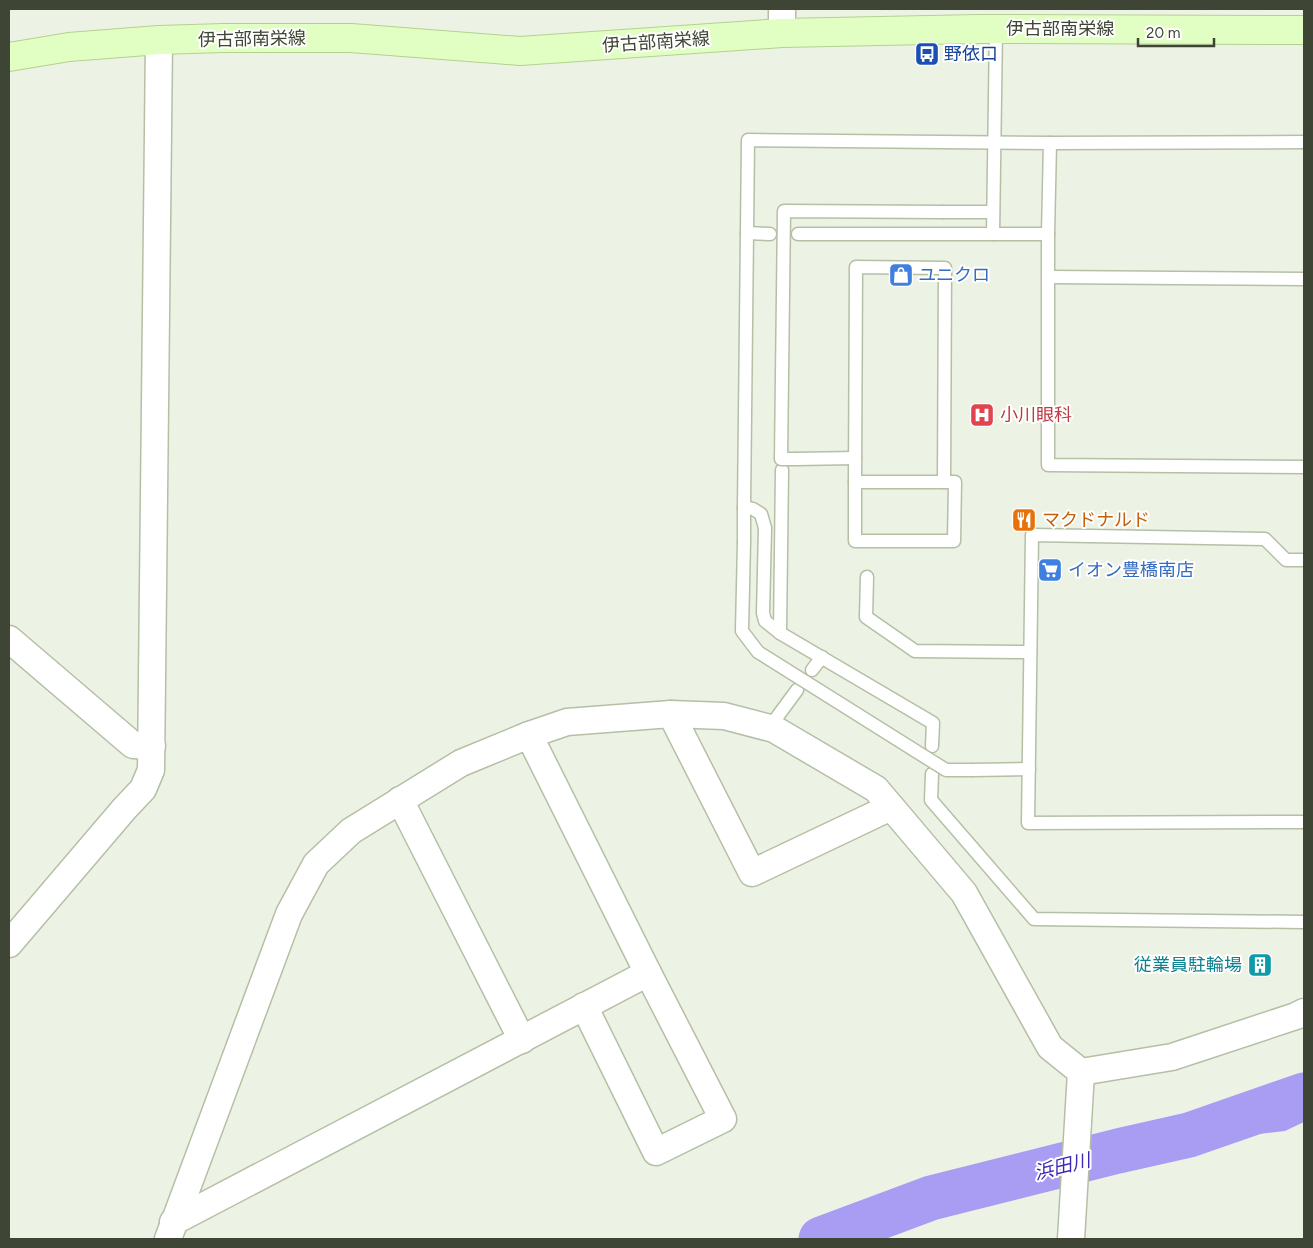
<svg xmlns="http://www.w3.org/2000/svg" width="1313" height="1248" viewBox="0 0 1313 1248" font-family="Figtree,'Noto Sans JP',sans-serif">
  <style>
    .water { fill: #a99df3 }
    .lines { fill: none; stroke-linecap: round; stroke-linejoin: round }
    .river { stroke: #a99df3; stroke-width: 45 }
    .lane-casing { stroke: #b5bfa6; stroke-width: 15 }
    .street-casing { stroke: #b5bfa6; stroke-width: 29 }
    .secondary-casing { stroke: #b3d190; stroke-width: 30 }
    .lane { stroke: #fff; stroke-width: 12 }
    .street { stroke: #fff; stroke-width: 26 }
    .secondary { stroke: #e1ffc2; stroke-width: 28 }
    .lane-bridge-casing { stroke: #b5bfa6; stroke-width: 15; stroke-linecap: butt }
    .lane-bridge { stroke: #fff; stroke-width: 12 }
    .labels { text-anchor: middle; stroke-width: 4; stroke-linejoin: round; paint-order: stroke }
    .street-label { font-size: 18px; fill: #3f4534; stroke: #fff }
    .transit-label { font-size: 18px; fill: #164399; stroke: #fff; text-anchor: start }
    .shop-label { font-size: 18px; fill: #366cbe; stroke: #fff; text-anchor: start }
    .health-label { font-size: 18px; fill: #be3a42; stroke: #fff; text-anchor: start }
    .food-label { font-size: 18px; fill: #c56008; stroke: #fff; text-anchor: start }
    .culture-label { font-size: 18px; fill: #0d838f; stroke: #fff; text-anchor: end }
    .water-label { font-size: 19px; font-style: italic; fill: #3e29b5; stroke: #fff }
  </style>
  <rect width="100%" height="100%" fill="#edf3e4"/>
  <path class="water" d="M1304,1075V1122L1285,1131L1258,1134L1246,1101Z"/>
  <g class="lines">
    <path class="river" d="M821,1239L931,1198L1118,1151L1189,1135L1304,1095"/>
    <defs>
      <g id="lane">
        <path d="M996,29L993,234H1048V465L1304,467"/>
        <path d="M944,212H993"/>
        <path d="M747,233L770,234"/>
        <path d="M798,234H993"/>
        <path d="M1048,234L1050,143"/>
        <path d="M856,267L945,268L944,482H855Z"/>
        <path d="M1049,277L1304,279"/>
        <path d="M796,459L855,458"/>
        <path d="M855,482V541H954L955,482H944"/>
        <path d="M744,542V507"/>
        <path d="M1304,560H1286L1265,539L1032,535L1028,823L1304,822"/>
        <path d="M867,577L866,617L915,651L1030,652"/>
        <path d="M780,633L782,470"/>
        <path d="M812,670L822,657"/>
        <path d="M769,728L797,690"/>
        <path d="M932,746L933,723L780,633L765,621L763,613L765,528L761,514L753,509L744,507L748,140L1050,143L1304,142"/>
        <path d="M973,770L1029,769"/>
        <path d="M932,774L931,800L1034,919L1304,922"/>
      </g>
      <g id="street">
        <path d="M782,9V33"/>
        <path d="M9,639L133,745L152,746"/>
        <path d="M671,714L752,873L891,807"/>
        <path d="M529,735L648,973L723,1119L656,1152L584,1006"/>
        <path d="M400,800L522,1040"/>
        <path d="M9,944L125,808L143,789L151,770L159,40"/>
        <path d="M1081,1072L1172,1057L1296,1016L1304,1012"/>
        <path d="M173,1222L648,973"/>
        <path d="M168,1239L289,914L316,864L351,831L461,763L529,735L567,722L671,714L724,716L774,729L876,789L964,893L1050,1047L1081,1072L1071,1239"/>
      </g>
      <path id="secondary" d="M9,57L69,47L159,40L223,38H351L520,51L782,33L978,29L1304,30"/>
    </defs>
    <use href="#lane" class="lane-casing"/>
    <use href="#street" class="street-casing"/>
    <use href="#secondary" class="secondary-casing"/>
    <use href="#lane" class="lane"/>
    <use href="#street" class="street"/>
    <use href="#secondary" class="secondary"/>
    <defs>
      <g id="lane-bridge">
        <path d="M796,459H781L784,211L944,212"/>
        <path d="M744,542L742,631L758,652L946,770H973"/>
      </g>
    </defs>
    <use href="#lane-bridge" class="lane-bridge-casing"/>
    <use href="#lane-bridge" class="lane-bridge"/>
  </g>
  <defs>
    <symbol id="bus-square" viewBox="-11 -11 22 22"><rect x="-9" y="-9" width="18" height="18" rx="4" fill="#1a4fb4" stroke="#fff"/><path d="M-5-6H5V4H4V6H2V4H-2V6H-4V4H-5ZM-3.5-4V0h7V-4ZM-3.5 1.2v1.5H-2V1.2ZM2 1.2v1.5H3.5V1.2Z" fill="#fff"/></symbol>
    <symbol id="shop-square" viewBox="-11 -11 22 22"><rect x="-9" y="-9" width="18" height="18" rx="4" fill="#3f7fe0" stroke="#fff"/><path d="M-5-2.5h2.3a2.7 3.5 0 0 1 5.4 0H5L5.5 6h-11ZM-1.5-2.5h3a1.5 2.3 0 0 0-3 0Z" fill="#fff"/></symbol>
    <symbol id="hospital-square" viewBox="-11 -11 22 22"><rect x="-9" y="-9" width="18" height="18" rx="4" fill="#e0444e" stroke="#fff"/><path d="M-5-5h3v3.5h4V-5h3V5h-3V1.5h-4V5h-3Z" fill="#fff"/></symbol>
    <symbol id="restaurant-square" viewBox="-11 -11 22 22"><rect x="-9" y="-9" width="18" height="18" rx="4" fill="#e8710a" stroke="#fff"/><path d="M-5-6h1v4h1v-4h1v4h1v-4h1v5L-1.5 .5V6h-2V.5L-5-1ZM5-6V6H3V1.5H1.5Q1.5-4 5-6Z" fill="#fff"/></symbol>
    <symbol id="supermarket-square" viewBox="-11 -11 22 22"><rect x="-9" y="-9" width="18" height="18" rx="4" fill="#3f7fe0" stroke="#fff"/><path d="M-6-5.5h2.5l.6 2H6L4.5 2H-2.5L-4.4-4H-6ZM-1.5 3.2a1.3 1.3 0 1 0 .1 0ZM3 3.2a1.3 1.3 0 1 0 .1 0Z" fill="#fff"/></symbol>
    <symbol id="building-square" viewBox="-11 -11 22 22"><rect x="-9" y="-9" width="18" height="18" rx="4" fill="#0f9aa8" stroke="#fff"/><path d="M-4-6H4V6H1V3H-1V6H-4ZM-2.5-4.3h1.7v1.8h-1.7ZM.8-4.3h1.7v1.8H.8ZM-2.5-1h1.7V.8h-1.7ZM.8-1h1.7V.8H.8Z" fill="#fff"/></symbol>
  </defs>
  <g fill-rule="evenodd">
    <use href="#bus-square" x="913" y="40" width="28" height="28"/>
    <use href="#shop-square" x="887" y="261" width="28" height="28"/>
    <use href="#hospital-square" x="968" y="401" width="28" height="28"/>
    <use href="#restaurant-square" x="1010" y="506" width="28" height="28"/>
    <use href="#supermarket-square" x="1036" y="556" width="28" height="28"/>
    <use href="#building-square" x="1246" y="951" width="28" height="28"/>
  </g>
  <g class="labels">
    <g class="street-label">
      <text x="1060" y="35">伊古部南栄線</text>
      <text transform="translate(252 39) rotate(-1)" y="6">伊古部南栄線</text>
      <text transform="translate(656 42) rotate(-4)" y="6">伊古部南栄線</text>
    </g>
    <g class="transit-label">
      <text x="944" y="60">野依口</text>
    </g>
    <g class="shop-label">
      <text x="918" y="281">ユニクロ</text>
      <text x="1068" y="576">イオン豊橋南店</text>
    </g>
    <g class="health-label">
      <text x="1000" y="421">小川眼科</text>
    </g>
    <g class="food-label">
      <text x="1042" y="526">マクドナルド</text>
    </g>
    <g class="culture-label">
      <text x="1242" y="971">従業員駐輪場</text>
    </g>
    <g class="water-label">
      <text transform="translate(1062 1166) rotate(-14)" y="7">浜田川</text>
    </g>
  </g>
  <rect width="1313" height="1248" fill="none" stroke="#3f4534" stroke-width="20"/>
  <path d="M1138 38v8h76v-8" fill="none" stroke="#3f4534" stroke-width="2.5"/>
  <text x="1146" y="38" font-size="15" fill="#3f4534" stroke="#ffffff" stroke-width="4" paint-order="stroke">20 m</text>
</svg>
